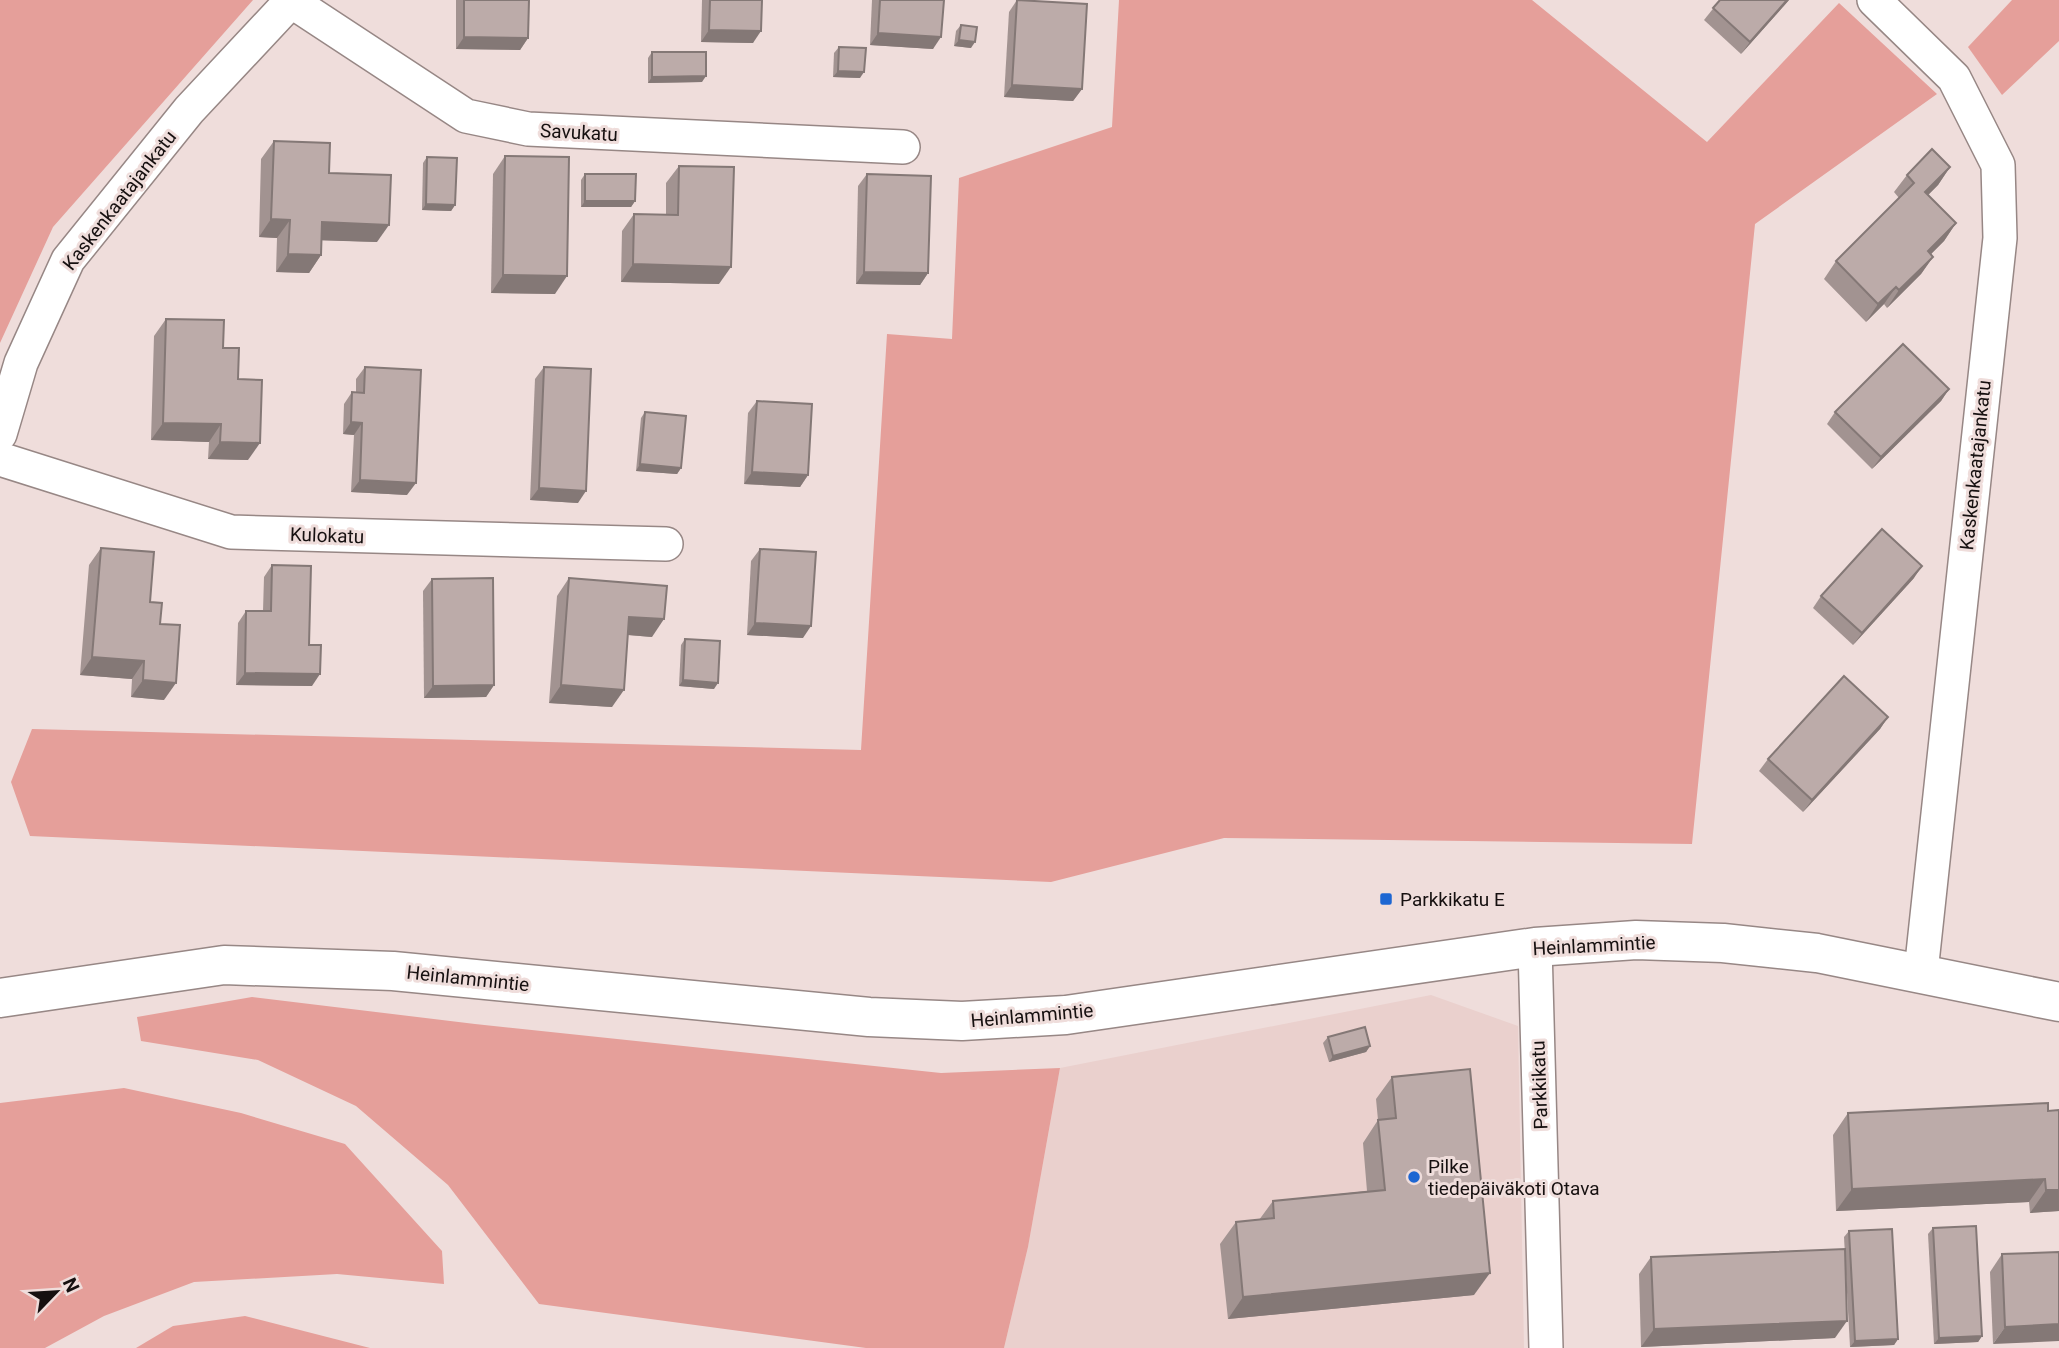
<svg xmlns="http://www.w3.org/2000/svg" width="2059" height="1348" viewBox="0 0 2059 1348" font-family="Roboto,sans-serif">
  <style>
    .built { fill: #ead0cd }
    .forest { fill: #e59f9a }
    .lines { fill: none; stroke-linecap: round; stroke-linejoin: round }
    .minor-casing { stroke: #978785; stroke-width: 36 }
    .tertiary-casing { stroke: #978785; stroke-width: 41 }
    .minor { stroke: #fff; stroke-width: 33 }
    .tertiary { stroke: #fff; stroke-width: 38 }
    .wall { fill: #a29391 }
    .shaded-wall { fill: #847876 }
    .building { fill: #bcaba9; stroke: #847876; stroke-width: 2 }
    .poi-dot { fill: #1d66d2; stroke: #efdddb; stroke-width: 2.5 }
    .labels { text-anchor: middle; stroke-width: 6; stroke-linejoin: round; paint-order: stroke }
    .street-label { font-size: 19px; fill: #161010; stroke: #efdddb }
    .poi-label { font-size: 19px; fill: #161010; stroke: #efdddb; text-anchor: start }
  </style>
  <rect width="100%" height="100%" fill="#efdddb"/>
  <path class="built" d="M1431,995L1518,1026L1524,1348H1004L1028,1247L1060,1068Z"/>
  <g class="forest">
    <path d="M0,0H253L53,227L0,343Z"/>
    <path d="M1119,0H1532L1707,142L1839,3L1937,94L1755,224L1692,844L1224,838L1051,882L30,836L11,782L32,729L861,750L887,334L952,339L959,178L1112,127Z"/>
    <path d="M2012,0H2059V41L2002,95L1968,47Z"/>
    <path d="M252,997L475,1024L941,1073L1060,1068L1028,1247L1004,1348H866L539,1304L448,1185L356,1106L258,1060L141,1041L137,1017Z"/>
    <path d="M124,1088L241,1113L345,1144L442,1251L444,1284L337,1274L194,1282L104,1316L45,1348H0V1103Z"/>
    <path d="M245,1316L370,1348H136L173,1326Z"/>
  </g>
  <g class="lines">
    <defs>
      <g id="minor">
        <path d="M1874,0L1954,78L1998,165L2000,238L1921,972"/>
        <path d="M291,1L466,116L528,129L903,147"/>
        <path d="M0,434L21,363L68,260L189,110L292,0"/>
        <path d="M0,459L231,532L666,544"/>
        <path d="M1535,947L1546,1348"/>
      </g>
      <path id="tertiary" d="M0,998L224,965L393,971L869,1017L962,1021L1066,1015L1535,947L1636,940L1723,943L1817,953L2059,1002"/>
    </defs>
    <use href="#minor" class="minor-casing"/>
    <use href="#tertiary" class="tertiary-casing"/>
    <use href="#minor" class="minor"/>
    <use href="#tertiary" class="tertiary"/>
  </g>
  <g class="wall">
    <path d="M456,0H529L528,38L520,50L456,49Z"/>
    <path d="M702,0H762L753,43L701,42Z"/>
    <path d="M872,0H944L933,49L870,45Z"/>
    <path d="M1017,0L1082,89L1073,101L1004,97L1009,12Z"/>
    <path d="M1720,0H1789L1741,54L1704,20Z"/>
    <path d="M961,25L971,48L954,46L956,31Z"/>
    <path d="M839,47L860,78L833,77L834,53Z"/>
    <path d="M652,52L702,82L648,83V58Z"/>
    <path d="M274,141L377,242L322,240L321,255L309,273L276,272L277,238L259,237L261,159Z"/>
    <path d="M505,156L555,294L491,293L493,174Z"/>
    <path d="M427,157L455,205L451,211L422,210L423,163Z"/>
    <path d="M679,166L719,284L621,282L622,231L634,214L666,215V183Z"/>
    <path d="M1950,167L1938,185L1928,195L1956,223L1944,241L1931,254L1933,257L1921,274L1887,308L1884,304L1866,322L1824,279L1836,261L1899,198L1894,192L1907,175Z"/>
    <path d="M585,174L635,201L631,207H581V180Z"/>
    <path d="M867,174L928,273L920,285L856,284L858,186Z"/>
    <path d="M166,319L238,379L248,460L208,459L209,442L151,440L154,336Z"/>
    <path d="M365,367L407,495L351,492L354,435L343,434L344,404L352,392H356V379Z"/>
    <path d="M544,367L578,503L530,500L535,379Z"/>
    <path d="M1949,389L1941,401L1872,469L1827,424L1835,412Z"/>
    <path d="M757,401L808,475L800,487L744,484L748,413Z"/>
    <path d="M645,412L681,468L677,474L636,471L641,418Z"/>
    <path d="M101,548L150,602L160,624L164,700L131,697L132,679L80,675L89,565Z"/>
    <path d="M760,549L803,638L747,635L751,561Z"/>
    <path d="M272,565L309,645L312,686L236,685L238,623L246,611H263L264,577Z"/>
    <path d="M569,578L652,637L628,635L612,707L549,703L557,596Z"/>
    <path d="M1914,578L1853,645L1813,608L1821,596Z"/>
    <path d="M432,579L494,685L486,697L424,698L423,591Z"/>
    <path d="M685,639L714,689L679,686L681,645Z"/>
    <path d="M1888,717L1880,729L1803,812L1759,771L1768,759Z"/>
    <path d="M1328,1037L1370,1046L1366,1052L1329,1062L1323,1043Z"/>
    <path d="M1392,1077L1474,1295L1228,1319L1220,1244L1236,1222L1259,1220L1273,1201L1367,1191L1363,1143L1378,1120L1376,1099Z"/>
    <path d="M2048,1111L2059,1211L2030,1213L2029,1202L1836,1211L1833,1135L1848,1113Z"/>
    <path d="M1933,1228L1982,1336L1978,1342L1934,1344L1928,1234Z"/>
    <path d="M1849,1231L1898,1339L1894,1345L1850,1347L1844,1237Z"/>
    <path d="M2059,1252L1993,1344L1990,1272L2002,1254Z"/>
    <path d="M1651,1257L1835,1338L1641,1347L1639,1274Z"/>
  </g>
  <g class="shaded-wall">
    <path d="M1787,0H1789L1741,54L1750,42Z"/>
    <path d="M709,30L761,31L753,43L701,42Z"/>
    <path d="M878,33L941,37L933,49L870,45Z"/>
    <path d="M464,37L528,38L520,50L456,49Z"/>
    <path d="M959,40L975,42L971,48L954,46Z"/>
    <path d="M838,71L864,72L860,78L833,77Z"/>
    <path d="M706,76L702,82L648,83L652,77Z"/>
    <path d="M1012,85L1082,89L1073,101L1004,97Z"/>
    <path d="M1950,167L1938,185L1913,210L1925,192Z"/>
    <path d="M585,201H635L631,207H581Z"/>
    <path d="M426,204L455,205L451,211L422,210Z"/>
    <path d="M271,219L290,220L277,238L259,237Z"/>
    <path d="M322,222L389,225L377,242L310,240Z"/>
    <path d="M1956,223L1944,241L1916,269L1928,251Z"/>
    <path d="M288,254L321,255L309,273L276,272Z"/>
    <path d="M1933,257L1921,274L1887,308L1899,290Z"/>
    <path d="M633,264L731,267L719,284L621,282Z"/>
    <path d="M864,272L928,273L920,285L856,284Z"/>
    <path d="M503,275L567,276L555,294L491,293Z"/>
    <path d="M1896,287L1884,304L1866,322L1878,304Z"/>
    <path d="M1949,389L1941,401L1872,469L1881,457Z"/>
    <path d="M351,422L362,423L354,435L343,434Z"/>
    <path d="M163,423L221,424L209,442L151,440Z"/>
    <path d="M220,442L260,443L248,460L208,459Z"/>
    <path d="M640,464L681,468L677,474L636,471Z"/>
    <path d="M752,472L808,475L800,487L744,484Z"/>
    <path d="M360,480L416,483L407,495L351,492Z"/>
    <path d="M539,488L586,491L578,503L530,500Z"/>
    <path d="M1922,566L1914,578L1853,645L1862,633Z"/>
    <path d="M629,617L664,619L652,637L617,634Z"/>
    <path d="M755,623L811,626L803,638L747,635Z"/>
    <path d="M92,657L144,661L132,679L80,675Z"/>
    <path d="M245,673L320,674L312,686L236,685Z"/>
    <path d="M143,680L176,683L164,700L131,697Z"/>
    <path d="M683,680L718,683L714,689L679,686Z"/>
    <path d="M494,685L486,697L424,698L433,686Z"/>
    <path d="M561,685L624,690L612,707L549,703Z"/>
    <path d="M1888,717L1880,729L1803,812L1812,800Z"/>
    <path d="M1370,1046L1366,1052L1329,1062L1333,1056Z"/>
    <path d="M2045,1179L2029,1202L1836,1211L1852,1189Z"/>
    <path d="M2046,1190H2059V1211L2030,1213Z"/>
    <path d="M1490,1273L1474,1295L1228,1319L1243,1297Z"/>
    <path d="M1847,1321L1835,1338L1641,1347L1654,1329Z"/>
    <path d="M2059,1324V1341L1993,1344L2005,1327Z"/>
    <path d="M1982,1336L1978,1342L1934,1344L1939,1338Z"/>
    <path d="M1898,1339L1894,1345L1850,1347L1855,1341Z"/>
  </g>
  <g class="building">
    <path d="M464,0H529L528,38L464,37Z"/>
    <path d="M710,0H762L761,31L709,30Z"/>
    <path d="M880,0H944L941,37L878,33Z"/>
    <path d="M1017,0L1087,4L1082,89L1012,85Z"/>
    <path d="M1720,0H1787L1750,42L1713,8Z"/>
    <path d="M961,25L977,27L975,42L959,40Z"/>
    <path d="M839,47L866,48L864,72L838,71Z"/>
    <path d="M652,52H706V76L652,77Z"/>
    <path d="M274,141L330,143L329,173L391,175L389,225L322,222L321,255L288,254L290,220L271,219Z"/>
    <path d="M1932,149L1950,167L1925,192L1956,223L1928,251L1933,257L1899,290L1896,287L1878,304L1836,261L1914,183L1907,175Z"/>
    <path d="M505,156L569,157L567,276L503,275Z"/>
    <path d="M427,157L457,158L455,205L426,204Z"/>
    <path d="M679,166L734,167L731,267L633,264L634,214L678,215Z"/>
    <path d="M585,174H636L635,201H585Z"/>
    <path d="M867,174L931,176L928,273L864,272Z"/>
    <path d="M166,319L224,320L223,348H239L238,379L262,380L260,443L220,442L221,424L163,423Z"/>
    <path d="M1903,344L1949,389L1881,457L1835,412Z"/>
    <path d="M365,367L421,370L416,483L360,480L362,423L351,422L352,392L364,393Z"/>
    <path d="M544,367L591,369L586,491L539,488Z"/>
    <path d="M757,401L812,404L808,475L752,472Z"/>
    <path d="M645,412L686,416L681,468L640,464Z"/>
    <path d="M1882,529L1922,566L1862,633L1821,596Z"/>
    <path d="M101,548L154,552L150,602L162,603L160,624L180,625L176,683L143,680L144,661L92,657Z"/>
    <path d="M760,549L816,552L811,626L755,623Z"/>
    <path d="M272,565L311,566L309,645H321L320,674L245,673L246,611H271Z"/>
    <path d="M493,578L494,685L433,686L432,579Z"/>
    <path d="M569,578L667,586L664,619L629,617L624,690L561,685Z"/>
    <path d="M685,639L720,641L718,683L683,680Z"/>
    <path d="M1844,676L1888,717L1812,800L1768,759Z"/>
    <path d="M1365,1027L1370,1046L1333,1056L1328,1037Z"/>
    <path d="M1470,1069L1490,1273L1243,1297L1236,1222L1274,1218L1273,1201L1385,1190L1378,1120L1396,1118L1392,1077Z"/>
    <path d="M2048,1103V1111L2059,1110V1190H2046L2045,1179L1852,1189L1848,1113Z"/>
    <path d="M1976,1226L1982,1336L1939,1338L1933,1228Z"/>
    <path d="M1892,1229L1898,1339L1855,1341L1849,1231Z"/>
    <path d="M1845,1249L1847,1321L1654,1329L1651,1257Z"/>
    <path d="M2059,1252V1324L2005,1327L2002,1254Z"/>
  </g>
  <g class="poi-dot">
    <rect x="1379" y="892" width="14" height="14" rx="3.5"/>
    <circle cx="1414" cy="1177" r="7"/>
  </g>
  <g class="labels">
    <g class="street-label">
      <text transform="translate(579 132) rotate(3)" y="7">Savukatu</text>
      <text transform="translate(119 200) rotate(-52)" y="7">Kaskenkaatajankatu</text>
      <text transform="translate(1975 465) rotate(-84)" y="7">Kaskenkaatajankatu</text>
      <text transform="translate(327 535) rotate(2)" y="7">Kulokatu</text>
      <text transform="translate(1594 945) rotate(-3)" y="7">Heinlammintie</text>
      <text transform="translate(468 978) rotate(6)" y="7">Heinlammintie</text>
      <text transform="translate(1032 1015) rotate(-5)" y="7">Heinlammintie</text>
      <text transform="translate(1539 1085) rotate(-92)" y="7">Parkkikatu</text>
    </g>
    <g class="poi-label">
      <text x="1400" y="906">Parkkikatu E</text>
      <text x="1428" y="1173">Pilke<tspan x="1428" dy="22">tiedepäiväkoti Otava</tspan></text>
    </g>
  </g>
  <g transform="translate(56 1292) rotate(65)" stroke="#efdddb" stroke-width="5" paint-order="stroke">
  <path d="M0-5L12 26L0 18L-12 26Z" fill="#161010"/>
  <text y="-10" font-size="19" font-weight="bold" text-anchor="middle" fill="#161010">N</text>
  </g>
</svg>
